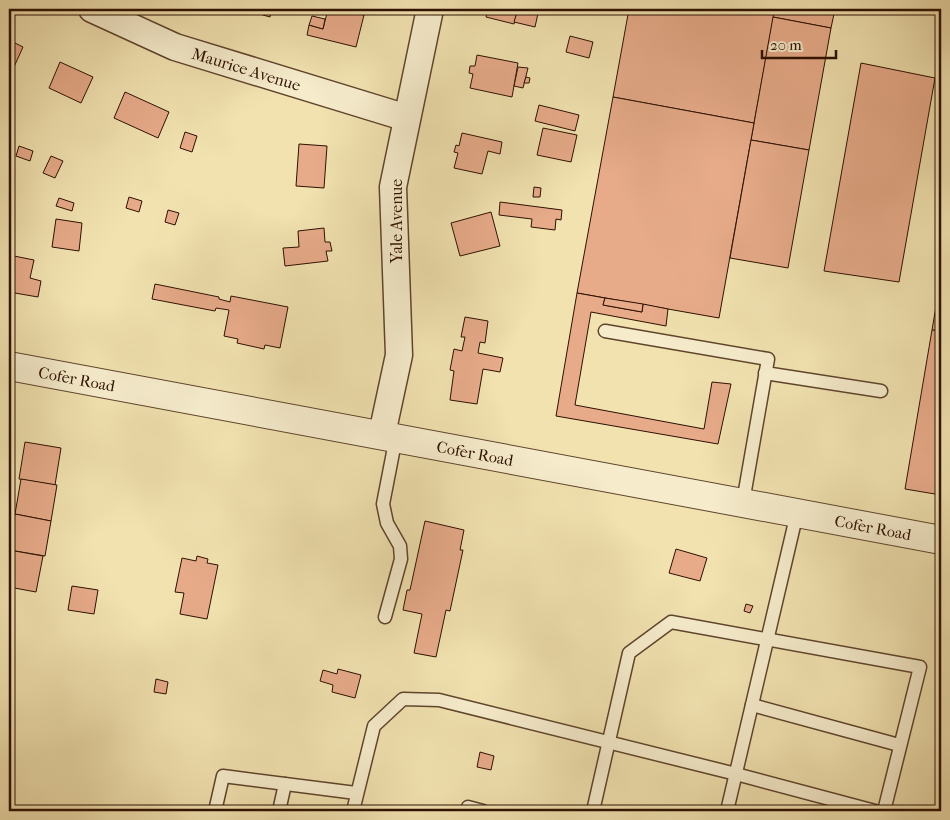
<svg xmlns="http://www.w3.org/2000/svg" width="950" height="820" viewBox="0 0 950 820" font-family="'IM FELL French Canon',serif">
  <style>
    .building { fill: #e7ab8a; stroke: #2e1000 }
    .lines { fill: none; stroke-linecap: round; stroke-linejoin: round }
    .service-casing { stroke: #5f442c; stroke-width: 15 }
    .minor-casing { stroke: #5f442c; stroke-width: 29 }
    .tertiary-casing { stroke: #5f442c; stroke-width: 30 }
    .service { stroke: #f6eccc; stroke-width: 12 }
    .minor { stroke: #f6eccc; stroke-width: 26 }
    .tertiary { stroke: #f6eccc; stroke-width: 28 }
    .labels { text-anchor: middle; stroke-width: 4.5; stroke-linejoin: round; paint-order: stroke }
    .street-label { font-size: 16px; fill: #2e1000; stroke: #f6eccc }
  </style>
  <rect width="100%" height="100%" fill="#f1e2b0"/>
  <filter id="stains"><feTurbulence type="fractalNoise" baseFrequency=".004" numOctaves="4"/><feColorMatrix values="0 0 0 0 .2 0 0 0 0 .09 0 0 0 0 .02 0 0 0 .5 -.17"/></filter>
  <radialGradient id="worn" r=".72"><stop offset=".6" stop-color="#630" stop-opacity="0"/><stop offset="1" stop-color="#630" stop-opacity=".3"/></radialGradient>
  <g class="building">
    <path d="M257,9H272L270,17L256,13Z"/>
    <path d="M328,9L364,15L356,47L307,35L309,25L323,29Z"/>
    <path d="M488,9H518L514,24L486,17Z"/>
    <path d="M518,9H539L535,27L514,22Z"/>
    <path d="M629,9H775L754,123L613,97Z"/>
    <path d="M775,9H835L831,28L773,17Z"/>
    <path d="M312,16L325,19L323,29L309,25Z"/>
    <path d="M773,17L831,28L809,150L751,140Z"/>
    <path d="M570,36L593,42L589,58L566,52Z"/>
    <path d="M9,40L23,47L9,78Z"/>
    <path d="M477,55L518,63L512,97L470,88L473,74L469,73L470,66H475Z"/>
    <path d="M60,62L93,77L81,103L49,88Z"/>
    <path d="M861,63L935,78L899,282L824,271Z"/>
    <path d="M518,67L528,68L523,88L514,86Z"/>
    <path d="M526,77L530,78L529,83H524Z"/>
    <path d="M125,92L169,112L158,138L114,118Z"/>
    <path d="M613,97L754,123L719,318L577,293Z"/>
    <path d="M539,105L579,115L575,131L535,121Z"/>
    <path d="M543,128L577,135L571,162L537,155Z"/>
    <path d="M185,132L197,136L192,152L180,148Z"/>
    <path d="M462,133L502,142L500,154L488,151L482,174L454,168L458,153L454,152L456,145L459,146Z"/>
    <path d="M751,140L809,150L788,268L730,258Z"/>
    <path d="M299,144L327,146L324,188L296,186Z"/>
    <path d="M19,146L33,151L30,161L16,156Z"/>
    <path d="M51,156L63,161L55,178L43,173Z"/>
    <path d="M534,187L541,188L540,197H533Z"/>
    <path d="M129,197L142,201L139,212L126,208Z"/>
    <path d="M59,198L74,203L72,211L56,206Z"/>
    <path d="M500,202L562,210L561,220L556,219L555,230L531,227L532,219L499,215Z"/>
    <path d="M168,210L179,213L175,225L165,222Z"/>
    <path d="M491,212L500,246L460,256L451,223Z"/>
    <path d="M56,219L82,223L79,251L52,247Z"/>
    <path d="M324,228L325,242H330L332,251H326L328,261L285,266L283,248L299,247L298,231Z"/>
    <path d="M9,255L34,260L30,278L41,281L38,297L9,292Z"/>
    <path d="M941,277V331L932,330Z"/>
    <path d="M155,284L219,297V299L230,302L231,296L288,307L280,348L265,345L264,349L237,343L238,339L224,336L229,310L216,308L215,311L152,299Z"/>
    <path d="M577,293L605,298L603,305L642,312L643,304L668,309L666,326L591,312L575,405L704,429L712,382L731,384L718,444L556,416Z"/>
    <path d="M605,298L643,304L642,312L603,305Z"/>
    <path d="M465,317L488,321L485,343L480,342L478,353L503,358L500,372L483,369L477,404L450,400L454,371L450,370L454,349L462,351L465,337H461Z"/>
    <path d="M932,330L941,331V495L905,489Z"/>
    <path d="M25,442L61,448L55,485L19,479Z"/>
    <path d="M21,479L57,485L51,521L15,514Z"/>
    <path d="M15,514L51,521L45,556L9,550Z"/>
    <path d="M425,521L464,530L460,550H463L450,611L446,610L436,657L414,653L422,614L403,610L407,590H410Z"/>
    <path d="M676,549L707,558L700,581L669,573Z"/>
    <path d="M9,550L43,556L36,592L9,587Z"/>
    <path d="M197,556L208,559L207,563L218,565L207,619L180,614L184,593L175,592L182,558L196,561Z"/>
    <path d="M72,586L98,590L94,614L68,610Z"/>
    <path d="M746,604L753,606L750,613L744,611Z"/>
    <path d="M338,669L361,675L355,698L332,692L333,685L320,681L323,670L337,674Z"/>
    <path d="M156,679L168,682L166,694L154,692Z"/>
    <path d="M480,752L494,756L491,770L477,767Z"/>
  </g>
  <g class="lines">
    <defs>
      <g id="service">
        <path d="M605,331L768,359L743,502"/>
        <path d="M765,373L881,391"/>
        <path d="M385,617L401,559L400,546L387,523L383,504L396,437"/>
        <path d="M752,705L899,745"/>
        <path d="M468,807L483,811"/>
        <path d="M215,811L223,776L356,793"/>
        <path d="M279,811L285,784"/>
        <path d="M353,811L374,726L403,699L439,700L736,774L875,811"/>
        <path d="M593,811L629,653L671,622L920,667L884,811"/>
        <path d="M727,811L797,513"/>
      </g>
      <g id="minor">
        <path id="s1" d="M92,9L175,47L407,118"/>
        <path d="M382,434L399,355L393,187L430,9"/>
      </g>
      <g id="tertiary">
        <path id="s2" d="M9,366L941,540"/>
      </g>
    </defs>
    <use href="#service" class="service-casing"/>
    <use href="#minor" class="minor-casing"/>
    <use href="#tertiary" class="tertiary-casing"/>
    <use href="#service" class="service"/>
    <use href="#minor" class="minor"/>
    <use href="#tertiary" class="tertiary"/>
  </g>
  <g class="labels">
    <g class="street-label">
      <text dy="6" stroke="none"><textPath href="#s1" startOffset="166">Maurice Avenue</textPath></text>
      <text transform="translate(396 221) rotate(-90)" y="6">Yale Avenue</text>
      <text dy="6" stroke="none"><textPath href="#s2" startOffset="69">Cofer Road</textPath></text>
      <text dy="6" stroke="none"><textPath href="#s2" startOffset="474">Cofer Road</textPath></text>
      <text dy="6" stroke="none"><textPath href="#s2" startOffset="879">Cofer Road</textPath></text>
    </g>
  </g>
  <rect width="950" height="820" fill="none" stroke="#f1e2b0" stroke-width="30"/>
  <rect x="10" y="10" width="930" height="800" fill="none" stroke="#2e1000" stroke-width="2.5"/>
  <rect x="15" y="15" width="920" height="790" fill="none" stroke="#2e1000"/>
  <path d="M762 50v8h74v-8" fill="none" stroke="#2e1000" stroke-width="2.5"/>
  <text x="770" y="50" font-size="15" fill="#2e1000" stroke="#f6eccc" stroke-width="4" paint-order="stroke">20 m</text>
  <rect width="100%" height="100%" filter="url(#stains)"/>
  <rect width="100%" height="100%" fill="url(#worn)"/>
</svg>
